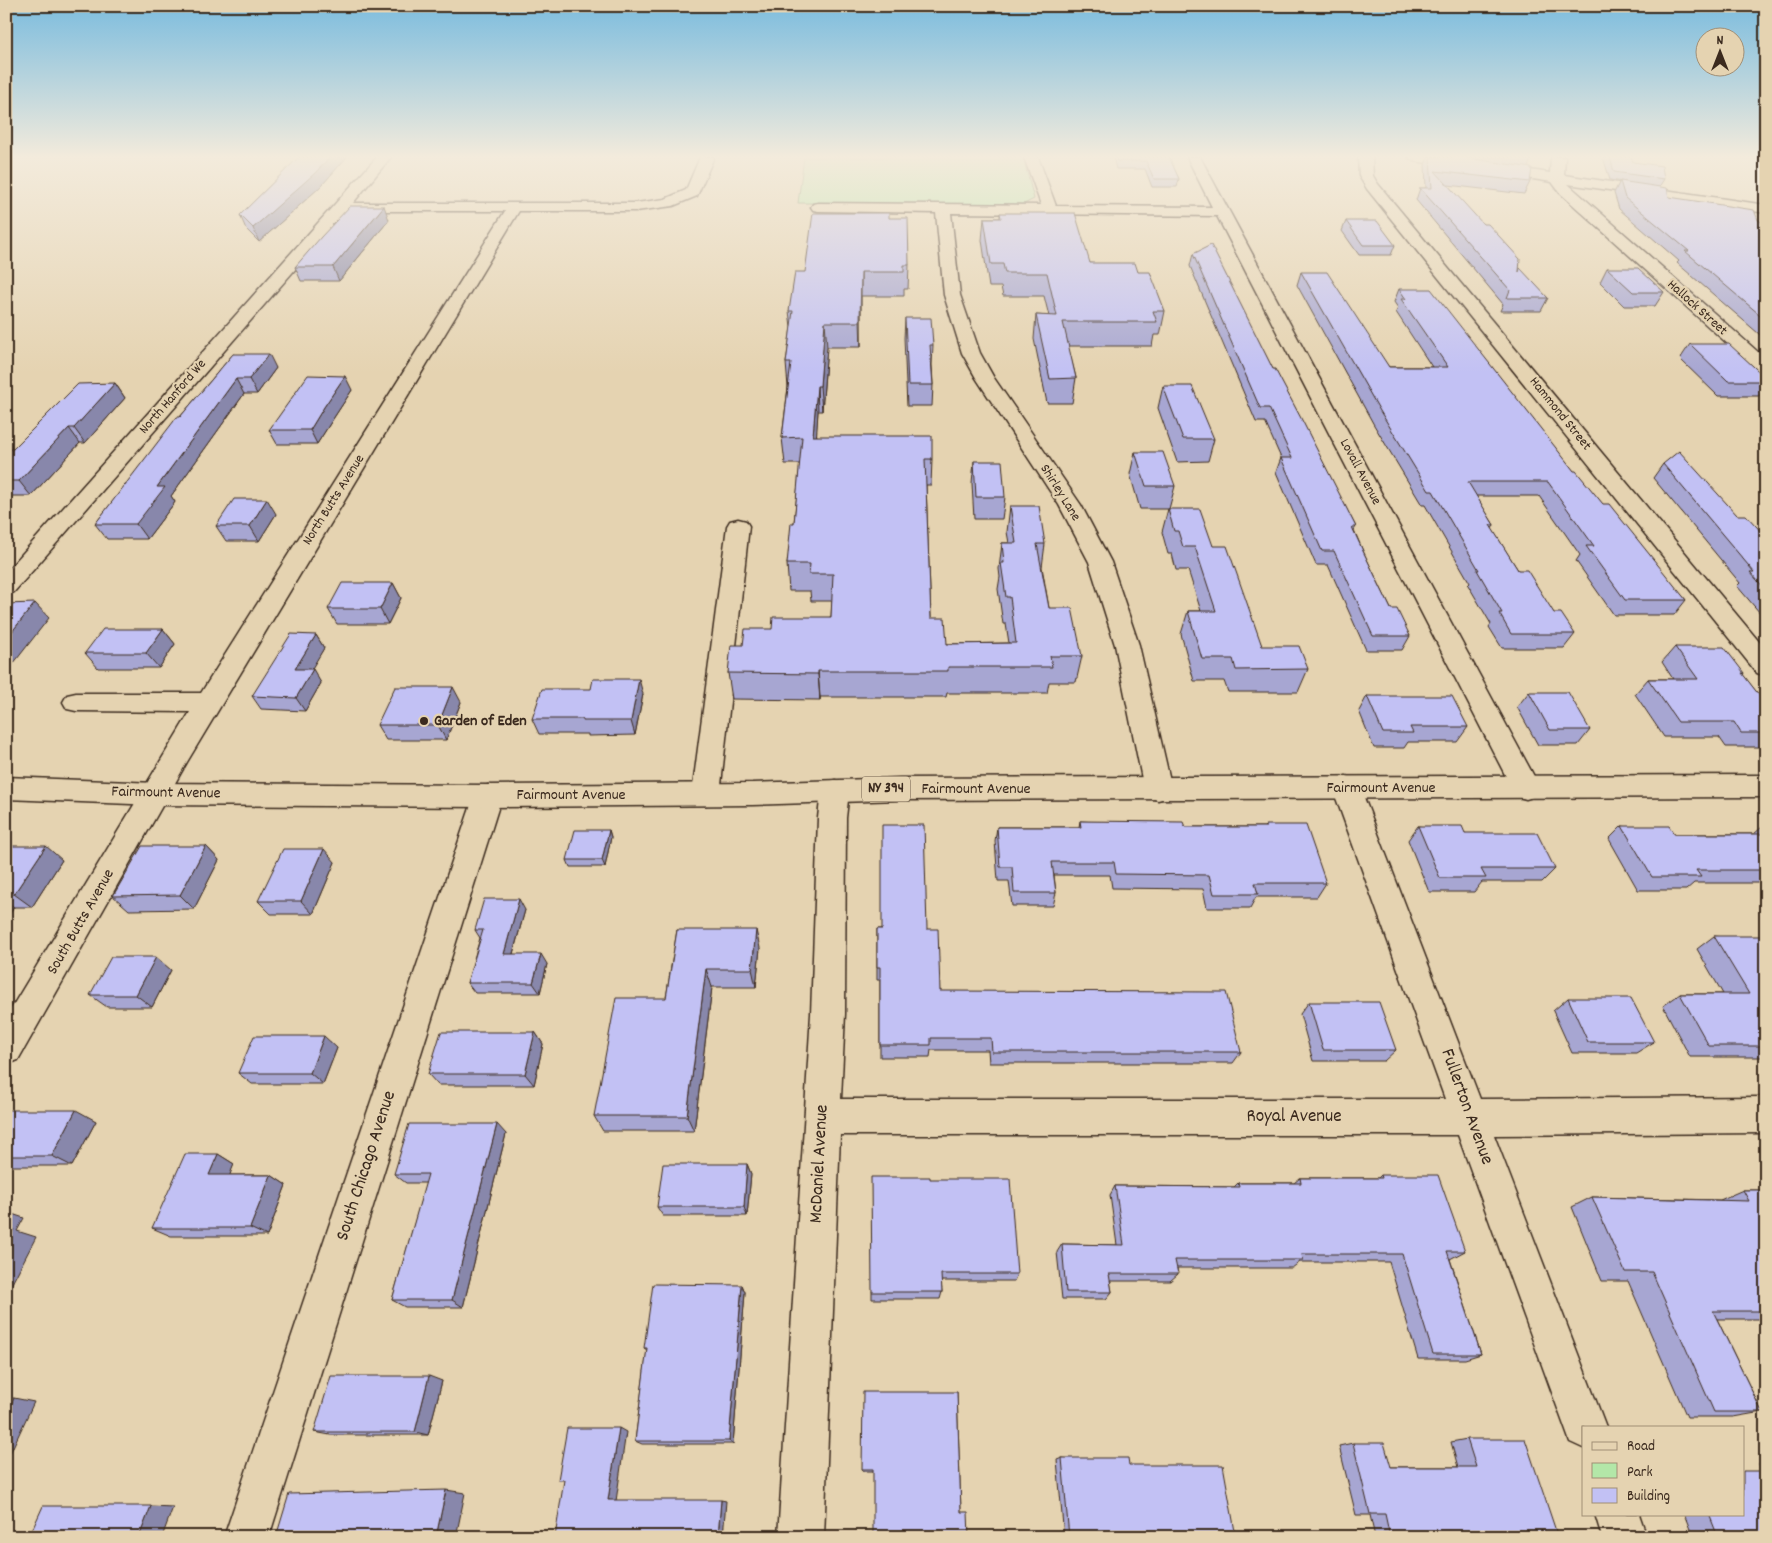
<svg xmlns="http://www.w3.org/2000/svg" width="1772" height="1543" viewBox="0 0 1772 1543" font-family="Dekko,sans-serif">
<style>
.green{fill:#b3e7a8;stroke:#778863}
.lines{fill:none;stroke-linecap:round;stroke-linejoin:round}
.minor-casing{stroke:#3b2a1e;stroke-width:3}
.major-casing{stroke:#3b2a1e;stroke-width:3}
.minor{fill:#e5d3b1;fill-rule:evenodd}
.major{fill:#e5d3b1;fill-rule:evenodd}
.wall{fill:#a7a6d2;stroke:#3b2a1e}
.shaded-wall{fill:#8887ab;stroke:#3b2a1e}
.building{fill:#c2c1f4;stroke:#3b2a1e}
.poi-dot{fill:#3b2a1e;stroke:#e5d3b1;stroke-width:2}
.labels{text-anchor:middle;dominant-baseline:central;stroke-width:4.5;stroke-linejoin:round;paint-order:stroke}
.far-street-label{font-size:14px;fill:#3b2a1e;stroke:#e5d3b1}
.shield{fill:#e5d3b1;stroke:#6e5d4a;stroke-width:1}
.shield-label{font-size:15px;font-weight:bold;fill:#3b2a1e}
.poi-label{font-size:16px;font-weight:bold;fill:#3b2a1e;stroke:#e5d3b1;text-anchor:start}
.street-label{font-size:16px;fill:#3b2a1e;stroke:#e5d3b1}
.near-street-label{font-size:19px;fill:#3b2a1e;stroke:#e5d3b1}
</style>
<rect width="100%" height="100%" fill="#e5d3b1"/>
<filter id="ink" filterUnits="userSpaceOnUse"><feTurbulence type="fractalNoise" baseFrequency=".02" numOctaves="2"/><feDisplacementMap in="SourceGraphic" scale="10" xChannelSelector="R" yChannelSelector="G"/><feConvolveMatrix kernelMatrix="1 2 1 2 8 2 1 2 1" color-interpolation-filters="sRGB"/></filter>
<g filter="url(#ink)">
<!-- green -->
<path class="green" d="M804 157H1023L1034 199 1024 204 798 203Z"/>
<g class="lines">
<!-- minor casing -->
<g class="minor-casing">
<g id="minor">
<path d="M377 157H391L353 203H636L665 199 686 190 700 157H714L697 196 673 206 636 211H519L187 762 18 1060 6 1065V1017L190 712 76 711 67 709 63 702 67 695 76 693H201L505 211H346L14 592 6 595V572Z"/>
<path d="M1024 157H1038L1056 206 1212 207 1187 157H1200L1536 780 1540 788 1536 796 1526 799 1516 796 1217 216 951 213 960 295 980 353 994 378 1081 505 1111 562 1139 645 1172 789 1168 797 1158 800 1148 797 1144 789 1115 645 1089 562 1059 505 976 378 962 353 944 295 936 213 818 211 813 210 811 207 813 204 818 203 1041 205Z"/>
<path d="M1358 157H1372L1373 176 1378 184 1766 650V676L1757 673 1367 189 1359 176Z"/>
<path d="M1408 157H1444L1550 173 1551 157H1565L1564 175 1766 205V213L1568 184 1766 359V374L1760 373 1560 193 1552 182 1414 161Z"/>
<path d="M738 519 746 521 749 526 720 794 716 802 706 805 696 802 692 794 727 526 730 521Z"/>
<path d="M1346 776 1356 779 1360 787 1480 1099 1766 1097V1133L1494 1135 1606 1427H1583V1448L1570 1442 1458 1135H840L824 1537H778L811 1014 818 818 821 791 825 783 835 780 845 783 849 791 846 818 845 1014 841 1099H1445L1332 787 1336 779Z"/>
<path d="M488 785 498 788 502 796 269 1537H224L474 796 478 788Z"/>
<path d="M1595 1514H1639L1647 1537H1602Z"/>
</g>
</g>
<!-- major casing -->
<g class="major-casing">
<path id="major" d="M1766 775V797L900 800 752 805 488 807 156 805 6 799V777L156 783 488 785 752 783 900 778Z"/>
</g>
<!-- minor -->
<use href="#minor" class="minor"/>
<!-- major -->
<use href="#major" class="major"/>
</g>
<!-- wall -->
<g class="wall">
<path d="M299 157H347L321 186 259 242 246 229 240 215Z"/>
<path d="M1113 157H1169L1179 179 1177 187H1152L1145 169H1116Z"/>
<path d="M1428 157H1531V160L1528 167 1530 182 1524 194 1448 185 1519 272 1548 298 1541 311H1500L1503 304 1416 200 1420 188H1426L1425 165Z"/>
<path d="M1603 157H1631L1633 162 1664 179 1659 187 1669 197 1758 220 1766 225V340L1677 263 1679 261 1619 209 1614 193 1620 181 1630 183 1610 180Z"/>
<path d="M1000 213 1090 263 1138 272 1165 311 1160 335H1154L1152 346H1068L1076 378 1072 403H1047L1034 339 1036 315 1049 316 1044 296H1003L1001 287H989L982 240 984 218H1000Z"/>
<path d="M889 218 909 265 908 289H904V296H861V347H827L822 411H818L816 436 932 459 931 485H926L931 618 947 644 1009 643 1006 624H1003L998 589 1000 577 999 569 1002 543H1009L1007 532 1010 506 1045 544 1042 567 1049 608 1082 656 1076 682H1049L1047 693H947L946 697H820V700L732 699 728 673 743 645 772 629 831 617 832 601H811L810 591H789L787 564 794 523 800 464H785L782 438 788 387 786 363 791 327 789 311 805 272Z"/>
<path d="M389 220 339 281H301L295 267Z"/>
<path d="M1346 221 1395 245 1391 255H1359L1342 231Z"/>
<path d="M1193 254 1273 369 1356 527 1354 530 1363 551 1391 609 1410 636 1402 650H1366L1328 565H1316L1276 472 1281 458 1265 422H1256L1190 266Z"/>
<path d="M1607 268 1664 292 1655 306H1624L1600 282Z"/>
<path d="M1301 272 1389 367H1432L1396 312 1398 308 1394 302 1399 289 1574 471 1686 600 1674 615H1614L1576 561 1580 555 1539 496H1476L1494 525 1492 529 1518 570 1554 613 1575 634 1564 648H1502L1489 627 1491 624 1468 585 1470 583 1425 505H1422L1374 425 1297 285Z"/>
<path d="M905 318 933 345 932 365 933 385 932 406H907L904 338Z"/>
<path d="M1690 344 1766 378V387L1759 396H1718L1680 359Z"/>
<path d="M233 354 276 368 257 394H244L171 496 175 502 147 539H107L95 524 180 417Z"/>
<path d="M115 383 125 398 85 443H80L31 496H6V450L13 449Z"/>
<path d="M1163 386 1214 439 1208 461 1177 462 1158 408Z"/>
<path d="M352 390 331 422 317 444H277L269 430Z"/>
<path d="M1135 452 1175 486 1169 509H1140L1130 474Z"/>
<path d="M974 461 1005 497 1002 519H974L972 483Z"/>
<path d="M1663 464 1737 515 1766 537V620L1737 586 1740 583 1653 478Z"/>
<path d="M1168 509 1213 546 1262 646 1308 669 1298 692H1228L1224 681H1194L1181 634 1188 611H1201L1188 570H1176L1172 554H1168L1162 532Z"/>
<path d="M276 514 259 541H226L216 526Z"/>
<path d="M393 583 401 598 388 624H337L328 609Z"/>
<path d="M163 629 175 644 159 668H98L85 653Z"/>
<path d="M316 635 324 648 311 669 321 683 305 711 261 709 252 696Z"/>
<path d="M1675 647 1744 673 1743 675 1766 704V747H1726L1719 737H1664L1635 694 1648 679H1673L1662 662Z"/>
<path d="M1529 692 1590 730 1578 745H1538L1517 707Z"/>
<path d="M643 694 635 735 588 736V734H539L532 719Z"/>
<path d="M1367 696 1468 727 1457 742H1408L1404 748H1374L1359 711Z"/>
<path d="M461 702 446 740H386L377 725Z"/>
<path d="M1080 821 1185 827H1264L1266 825 1326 883 1317 897H1256L1250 908H1207L1203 889 1112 888 1110 875H1054L1056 893 1053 906H1012L1009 881H998L995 841 997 827H1079Z"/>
<path d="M1418 826 1465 833 1555 869 1542 882H1482L1474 892H1429L1408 840Z"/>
<path d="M1622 826 1674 834H1754L1762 827H1766V883H1694L1686 890H1638L1609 839Z"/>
<path d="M609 830 611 837 605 867H570L567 860Z"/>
<path d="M6 846 62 860 32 907H14L6 920Z"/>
<path d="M206 846 219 860 194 909 129 910 113 896Z"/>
<path d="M335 862 313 914H271L258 901Z"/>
<path d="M525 910 513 954 547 964 540 993H475L467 983 480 938 475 930Z"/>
<path d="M877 929H927L940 991 1241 1052 1233 1063H989L988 1050H931L930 1057H880V980H877Z"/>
<path d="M677 930 760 948 756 987H712L694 1131H603L594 1116 666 998Z"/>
<path d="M1714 936 1766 941V1057H1690L1663 1006 1680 994H1723L1697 949Z"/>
<path d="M171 970 152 1007H107L90 995Z"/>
<path d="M1568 998 1654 1042 1636 1053H1572L1553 1011Z"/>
<path d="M1309 1002 1396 1050 1384 1061H1313L1300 1014Z"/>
<path d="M535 1032 543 1044 534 1085H438L428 1074Z"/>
<path d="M337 1048 323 1084H252L238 1073Z"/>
<path d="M6 1110 96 1121 72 1166H6Z"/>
<path d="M506 1134 463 1307H405L392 1300 426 1183H406L394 1174Z"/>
<path d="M218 1154 234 1164 229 1175H271L286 1185 267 1236H171L152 1228Z"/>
<path d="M747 1164 751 1174 747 1216H663L657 1207Z"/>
<path d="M1381 1175 1465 1251 1450 1259 1481 1354 1465 1359H1418L1389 1262H1300L1292 1268H1177L1178 1274 1170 1281H1110L1112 1292 1106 1299H1062L1057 1252 1062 1244 1117 1245 1110 1195 1115 1186 1234 1187 1238 1183H1294L1300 1178H1378Z"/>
<path d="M930 1179 1017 1274 1014 1281H941L942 1292 940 1299H872V1292Z"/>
<path d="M1743 1190H1766V1319H1717L1762 1412 1733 1417H1687L1628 1281H1602L1572 1207 1592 1197 1720 1200Z"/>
<path d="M742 1285 745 1292 733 1444H642L635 1441 647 1350 644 1348Z"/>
<path d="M442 1381 428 1435H330L314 1432Z"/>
<path d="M957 1392 961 1512 969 1537 873 1471H863L862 1469Z"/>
<path d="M1467 1439 1558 1537H1375L1370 1515H1356L1339 1446 1353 1443 1391 1467H1458L1451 1442Z"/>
<path d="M1062 1458 1129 1465 1236 1537H1064L1057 1460Z"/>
<path d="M1766 1463V1537H1693L1684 1514H1743L1762 1471 1759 1464Z"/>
</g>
<!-- shaded-wall -->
<g class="shaded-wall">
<path d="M330 157H347L321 186 259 242 253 228Z"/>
<path d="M384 206 389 220 339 281 333 267Z"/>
<path d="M861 272V347L860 322Z"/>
<path d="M825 322 827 347 822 411 820 386Z"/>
<path d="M269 354 276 368 257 394 249 379Z"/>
<path d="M345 376 352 390 331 422 317 444 310 430 324 407Z"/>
<path d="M236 379 244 394 171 496 175 502 147 539 136 524 157 487Z"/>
<path d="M115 383 125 398 85 443 74 428Z"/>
<path d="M817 386 818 411 815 462 813 436Z"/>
<path d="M69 428 80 443 31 496 19 481Z"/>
<path d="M267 499 276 514 259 541 250 526Z"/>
<path d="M393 583 401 598 388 624 380 609Z"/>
<path d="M35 603 49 618 6 673V639Z"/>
<path d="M163 629 175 644 159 668 146 653Z"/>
<path d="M316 635 324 648 304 682 295 669Z"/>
<path d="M313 669 321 683 305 711 296 698Z"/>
<path d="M818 671 820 697V700L818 674Z"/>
<path d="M639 679 643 694 635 735 631 721Z"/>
<path d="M453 687 461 702 446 740 438 725Z"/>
<path d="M609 830 611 837 605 867 602 860Z"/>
<path d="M46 846 62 860 32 907 14 894Z"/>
<path d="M206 846 219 860 194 909 180 895Z"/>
<path d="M324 849 335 862 313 914 301 901Z"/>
<path d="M519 899 525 910 510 964 504 954Z"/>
<path d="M6 901 14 907 6 920Z"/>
<path d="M756 930 760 948 756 987 752 969Z"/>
<path d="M541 954 547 964 540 993 533 983Z"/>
<path d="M156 957 171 970 152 1007 136 995Z"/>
<path d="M706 969 712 987 694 1131 687 1116Z"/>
<path d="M535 1032 543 1044 534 1085 525 1074Z"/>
<path d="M324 1036 337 1048 323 1084 310 1073Z"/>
<path d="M76 1110 96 1121 72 1166 52 1156Z"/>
<path d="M497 1124 506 1134 463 1307 452 1300Z"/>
<path d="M218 1154 234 1164 226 1185 209 1175Z"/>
<path d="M747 1164 751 1174 747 1216 744 1207Z"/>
<path d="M271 1175 286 1185 267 1236 250 1228Z"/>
<path d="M6 1212 24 1218 17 1231 36 1237 6 1295Z"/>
<path d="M742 1285 745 1292 733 1444 729 1441Z"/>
<path d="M429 1376 442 1381 428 1435 415 1432Z"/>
<path d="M14 1398 34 1402 6 1462V1414Z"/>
<path d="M619 1428 626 1432 616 1501 608 1500Z"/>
<path d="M446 1490 465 1493 456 1537H436Z"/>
<path d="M721 1500 726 1501 723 1537H718Z"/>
<path d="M151 1506 173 1507 162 1537H139Z"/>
</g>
<!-- building -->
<g class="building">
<path d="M299 157H330L315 173 253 228 240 215Z"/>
<path d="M1116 157H1169L1179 179H1154L1146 161H1117Z"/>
<path d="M1430 157H1462L1532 168 1530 182 1435 171 1483 224H1488L1520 259 1519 272 1520 268 1548 298H1507L1510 290 1420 188H1432Z"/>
<path d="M1517 157H1531V160Z"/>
<path d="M1610 157H1631L1633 162 1662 166 1664 179 1614 172Z"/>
<path d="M1620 181 1667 188 1669 197 1754 210 1758 220 1766 225V320L1685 251H1689L1625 198Z"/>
<path d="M350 206H384L333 267H295L321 237Z"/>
<path d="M813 213H889V218H908L909 265H904V272H861L860 322H825L820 386H817L813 436H932V459H925L931 618H945L947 644 1016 643 1010 597H1006L1001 563H1004L1002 543H1016L1010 506H1039L1045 544H1037L1049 608H1072L1082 656H1050L1052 667H948V671H818V674L728 673 731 645H743L745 629H772L773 617H831L833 574H809L810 564H787L791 523H794L802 437 782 438 791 363H786L793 311H789L795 272H805Z"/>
<path d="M1000 213H1075L1090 263H1135L1138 272H1150L1165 311H1153L1157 322H1063L1076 378 1050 379 1036 315 1057 316 1047 273H1005L1003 264H991L984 218H1001Z"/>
<path d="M1346 221H1377L1395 245H1363Z"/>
<path d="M1211 245 1273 369H1275L1303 422 1345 505 1356 527H1352L1363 551 1391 609H1397L1410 636H1373L1334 551H1322L1281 458H1292L1269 408H1260L1193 254Z"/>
<path d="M1607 268H1638L1664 292H1633Z"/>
<path d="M1301 272H1327L1389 367H1448L1401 299H1406L1399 289H1431L1574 471H1576L1603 504H1609L1686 600H1625L1586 546H1594L1548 482H1468L1494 525H1490L1518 570H1527L1554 613H1561L1575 634H1511L1499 613H1502L1477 570H1479L1433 491H1429L1380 411Z"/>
<path d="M905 318H931L933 345H930L933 385H908Z"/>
<path d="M1690 344H1729L1766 378V381H1728Z"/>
<path d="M233 354H269L249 379H236L157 487H165L136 524H95L177 417H180Z"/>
<path d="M308 375 345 376 324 407 310 430H269Z"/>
<path d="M115 383 74 428H69L19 481H6V450L13 449 78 384Z"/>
<path d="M1163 386H1192L1214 439H1183Z"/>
<path d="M1679 451 1737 515H1746L1766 537V590L1750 572H1754L1663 464Z"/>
<path d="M1135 452H1163L1175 486H1146Z"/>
<path d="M974 461H1002L1005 497H976Z"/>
<path d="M234 499H267L250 526H216Z"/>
<path d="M1168 509H1200L1213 546H1227L1262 646H1299L1308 669 1236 670 1233 659H1202L1188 611H1216L1195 547H1183L1178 531H1174Z"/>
<path d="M342 583H393L380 609H328Z"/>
<path d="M35 603 6 639V604Z"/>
<path d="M103 629H163L146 653H85Z"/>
<path d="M291 634 316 635 295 669H313L296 698 252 696Z"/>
<path d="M1675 647H1724L1744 673H1742L1766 704V733H1741L1734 722H1678L1648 679H1698Z"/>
<path d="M593 679H639L631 721H583V719H532L542 689H591Z"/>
<path d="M395 687H453L438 725H377Z"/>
<path d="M1529 692H1568L1590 730H1550Z"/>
<path d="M1367 696H1452L1468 727H1410L1413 733H1383Z"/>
<path d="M1080 821 1183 822 1185 827H1266V825H1306L1326 883H1255L1258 894H1214L1209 875 1116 874 1114 862H1052L1056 893H1014L1012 867H1000L997 827H1081Z"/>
<path d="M882 825H924L927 929H938L940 991 1226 992 1241 1052H992L991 1038H931V1045H880V967H877V929H882Z"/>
<path d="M1418 826H1462L1465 833H1537L1555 869H1481L1486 878H1440Z"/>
<path d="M1622 826H1669L1674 834H1766V870H1696L1701 877H1652Z"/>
<path d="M1762 827H1766V832Z"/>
<path d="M575 830H609L602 860H567Z"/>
<path d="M6 846H46L14 894H6Z"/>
<path d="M142 846H206L180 895 113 896Z"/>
<path d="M283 849H324L301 901H258Z"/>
<path d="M484 899H519L504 954H541L533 983H467L483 930H475Z"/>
<path d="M677 930H756L752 969H706L687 1116H594L616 998H666Z"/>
<path d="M1714 936H1763L1766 941V1046H1709L1680 994H1749Z"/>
<path d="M111 957H156L136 995H90Z"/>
<path d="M1568 998H1631L1654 1042H1588Z"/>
<path d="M1309 1002H1379L1396 1050H1323Z"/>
<path d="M441 1032H535L525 1074H428Z"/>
<path d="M254 1036H324L310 1073H238Z"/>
<path d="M6 1110H76L52 1156H6Z"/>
<path d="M409 1124H497L452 1300H392L428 1174H394Z"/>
<path d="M185 1154H218L209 1175H271L250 1228H152Z"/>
<path d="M663 1164H747L744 1207H657Z"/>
<path d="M1381 1175H1438L1465 1251H1447L1481 1354H1433L1402 1254H1302L1303 1260H1175L1178 1274H1109L1112 1292H1066L1062 1244 1124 1245 1115 1186 1239 1187 1238 1183H1301L1300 1178H1382Z"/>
<path d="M871 1177H930V1179H1010L1017 1274H941L942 1292H872Z"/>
<path d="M1743 1190H1766V1311H1713L1762 1412H1714L1652 1272H1625L1592 1197 1749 1201Z"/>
<path d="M6 1229H14L6 1243Z"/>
<path d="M653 1284 742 1285 729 1441H635L647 1348H644Z"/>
<path d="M331 1376H429L415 1432H314Z"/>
<path d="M863 1392H957L961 1512H968L969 1537H873V1469H862Z"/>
<path d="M6 1398H14L6 1414Z"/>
<path d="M567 1428H619L608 1500H721L718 1537H555L564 1480H558Z"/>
<path d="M1467 1439H1525L1558 1537H1390L1385 1514H1370L1353 1443H1384L1391 1467H1476Z"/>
<path d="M1062 1458H1128L1129 1465H1223L1236 1537H1069Z"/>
<path d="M1743 1471H1766V1537H1718L1709 1514H1743Z"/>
<path d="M446 1490 436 1537H276L289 1494Z"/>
<path d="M43 1506H151L139 1537H29Z"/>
</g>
</g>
<!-- sky -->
<linearGradient id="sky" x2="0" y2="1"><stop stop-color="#7bbcde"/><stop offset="0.42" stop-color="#f3ebdc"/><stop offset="1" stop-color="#f3ebdc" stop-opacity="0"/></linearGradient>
<rect width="1772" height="373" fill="url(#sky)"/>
<!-- markers -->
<circle class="poi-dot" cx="424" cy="721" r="5"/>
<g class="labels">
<!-- far-street labels -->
<g class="far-street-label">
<text transform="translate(1697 308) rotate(42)">Hallock Street</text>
<text transform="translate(173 397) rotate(-49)">North Hanford We</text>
<text transform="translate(1560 414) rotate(51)">Hammond Street</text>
<text transform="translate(1360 472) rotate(62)">Lovall Avenue</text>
<text transform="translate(1060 493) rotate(58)">Shirley Lane</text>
<text transform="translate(334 500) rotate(-58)">North Butts Avenue</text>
</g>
<!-- shield labels -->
<rect class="shield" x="862" y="776.5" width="48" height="25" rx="4"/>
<g class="shield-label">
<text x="886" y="789">NY 394</text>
</g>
<!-- poi labels -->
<g class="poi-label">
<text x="434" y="721">Garden of Eden</text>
</g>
<!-- street labels -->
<g class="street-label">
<text x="1381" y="788">Fairmount Avenue</text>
<text x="976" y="789">Fairmount Avenue</text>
<text transform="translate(166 793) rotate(1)">Fairmount Avenue</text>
<text x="571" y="795">Fairmount Avenue</text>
<text transform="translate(81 922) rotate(-60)">South Butts Avenue</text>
</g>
<!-- near-street labels -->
<g class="near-street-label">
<text transform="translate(1466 1107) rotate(70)">Fullerton Avenue</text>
<text x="1294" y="1117">Royal Avenue</text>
<text transform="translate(820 1164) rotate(-87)">McDaniel Avenue</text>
<text transform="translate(367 1166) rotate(-72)">South Chicago Avenue</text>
</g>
</g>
<!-- margin -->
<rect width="1772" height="1543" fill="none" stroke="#e5d3b1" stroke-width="25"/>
<rect x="12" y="12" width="1747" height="1518" fill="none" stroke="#3b2a1e" stroke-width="2" filter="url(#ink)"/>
<!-- legend -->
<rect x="1582" y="1426" width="162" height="90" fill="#e5d3b1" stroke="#a18f76"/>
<rect x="1592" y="1442" width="25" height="8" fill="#e5d3b1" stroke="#a18f76"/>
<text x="1627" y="1450" font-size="15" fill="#3b2a1e">Road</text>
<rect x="1592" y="1463" width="25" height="15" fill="#b3e7a8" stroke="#a18f76"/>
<text x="1627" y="1476" font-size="15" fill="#3b2a1e">Park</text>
<rect x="1592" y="1488" width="25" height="15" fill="#c2c1f4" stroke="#a18f76"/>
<text x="1627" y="1500" font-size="15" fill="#3b2a1e">Building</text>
<!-- north arrow -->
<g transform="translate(1720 52)"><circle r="24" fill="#e5d3b1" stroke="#a18f76"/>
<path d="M0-4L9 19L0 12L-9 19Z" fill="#3b2a1e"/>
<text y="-8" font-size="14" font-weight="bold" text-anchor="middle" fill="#3b2a1e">N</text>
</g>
</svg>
